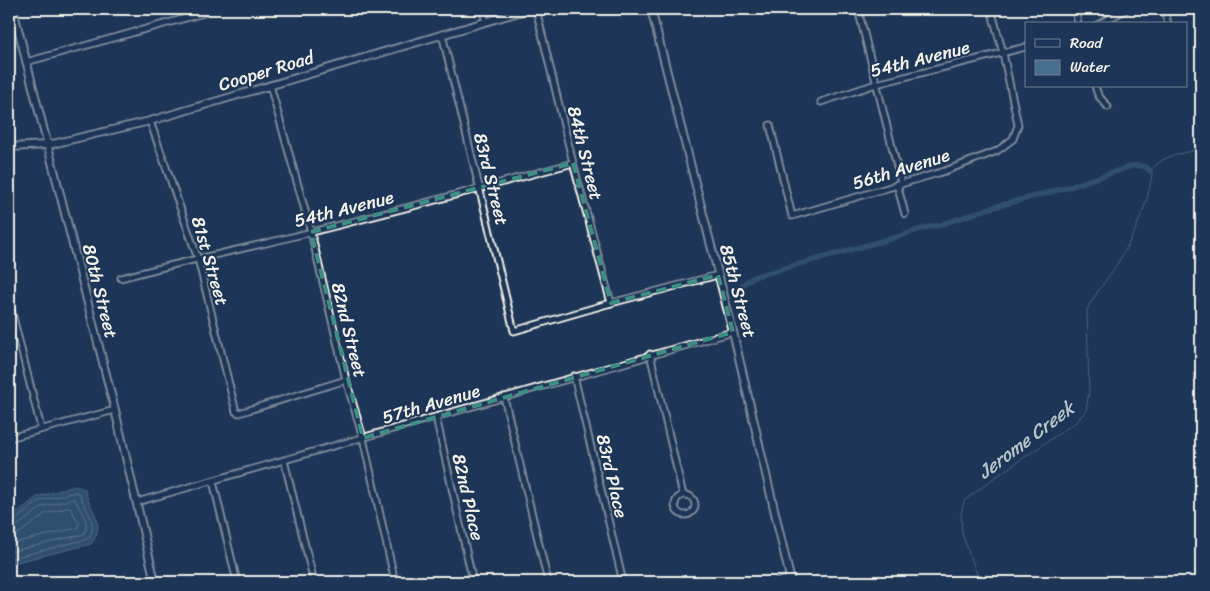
<svg xmlns="http://www.w3.org/2000/svg" width="1210" height="591" viewBox="0 0 1210 591" font-family="Sriracha,sans-serif">
<style>
.water{fill:#456f8d;stroke:#8ba3b1}
.lines{fill:none;stroke-linecap:round;stroke-linejoin:round}
.shore{stroke:#aebdc4;stroke-width:1}
.stream{stroke:#8ba3b1;stroke-width:1}
.canal{stroke:#456f8d;stroke-width:5.5}
.minor-casing{stroke:#f4f1e8;stroke-width:9}
.tertiary-casing{stroke:#f4f1e8;stroke-width:10}
.minor{stroke:#1d3557;stroke-width:5}
.tertiary{stroke:#1d3557;stroke-width:6}
.marked{fill:none;stroke:#3d8f86;stroke-width:4;stroke-dasharray:10 6;stroke-linejoin:round}
.labels{text-anchor:middle;dominant-baseline:central;stroke-width:4;stroke-linejoin:round;paint-order:stroke}
.street-label{font-size:18px;fill:#f4f1e8;stroke:#1d3557}
.water-label{font-size:19px;font-style:italic;fill:#b7c4c8;stroke:#1d3557}
</style>
<rect width="100%" height="100%" fill="#1d3557"/>
<filter id="ink" filterUnits="userSpaceOnUse"><feTurbulence type="fractalNoise" baseFrequency=".02" numOctaves="2"/><feDisplacementMap in="SourceGraphic" scale="10" xChannelSelector="R" yChannelSelector="G"/><feConvolveMatrix kernelMatrix="1 2 1 2 8 2 1 2 1" color-interpolation-filters="sRGB"/></filter>
<g filter="url(#ink)">
<!-- water -->
<path class="water" d="M75 486 85 489C89 511 108 522 91 544L9 564V519L37 497Z"/>
<g class="lines">
<!-- shore -->
<g class="shore">
<path d="M9 522 14 521 39 501 75 492 80 494C84 509 101 525 87 539L9 559"/>
<path d="M9 529 16 527 42 507 73 499 75 500C80 510 91 523 84 534L9 552"/>
<path d="M9 536 20 533 45 514 69 507 71 509 79 524 77 528 9 544"/>
</g>
<!-- stream -->
<path class="stream" d="M980 582 962 534 961 514 964 501 994 478 1076 422 1086 411 1089 392 1087 310C1095 293 1107 280 1117 264 1133 238 1149 203 1152 173L1150 171C1167 152 1179 156 1201 148"/>
<!-- canal -->
<path class="canal" d="M735 296 744 283 756 276 893 238 928 227 940 225 987 209 1069 187 1132 166C1139 165 1146 165 1150 171"/>
<!-- minor casing -->
<g class="minor-casing">
<g id="minor">
<path d="M482 9 486 21"/>
<path d="M536 9 573 163 611 303"/>
<path d="M858 9 901 183"/>
<path d="M1075 9 1078 24"/>
<path d="M1164 9 1168 24"/>
<path d="M1099 24 1127 9"/>
<path d="M442 34 514 331 611 303 718 275"/>
<path d="M26 62 204 13"/>
<path d="M270 85 311 232 346 380 363 438 395 582"/>
<path d="M1095 86 1098 95 1108 107"/>
<path d="M821 102 876 84 1026 47"/>
<path d="M150 121 198 259 236 412 239 413 346 380"/>
<path d="M770 125 792 216 945 171 997 151 1013 139 1018 125 1003 53 991 9"/>
<path d="M897 184 905 214"/>
<path d="M121 278C184 261 248 248 312 232 399 210 486 187 573 163"/>
<path d="M9 301 41 428"/>
<path d="M650 354 683 495"/>
<path d="M574 376 623 582"/>
<path d="M504 397 548 582"/>
<path d="M436 417 473 582"/>
<path d="M9 438 115 410"/>
<path d="M284 460 314 582"/>
<path d="M213 481 237 582"/>
<circle cx="685" cy="505" r="10"/>
<path d="M137 502 733 332"/>
</g>
</g>
<!-- tertiary casing -->
<g class="tertiary-casing">
<g id="tertiary">
<path d="M13 9 115 410 155 582"/>
<path d="M651 9 733 332 791 582"/>
<path d="M9 147 48 145 150 121 529 9"/>
<path d="M778 582 790 579"/>
</g>
</g>
<!-- minor -->
<use href="#minor" class="minor"/>
<!-- tertiary -->
<use href="#tertiary" class="tertiary"/>
</g>
</g>
<!-- marked area -->
<path d="M0 0H1210V591H0ZM573 163 611 303 718 275 733 332 363 438 311 232Z" fill="#1d3557" fill-opacity=".55" fill-rule="evenodd"/>
<path class="marked" d="M573 163 611 303 718 275 733 332 363 438 311 232Z"/>
<g class="labels">
<!-- street labels -->
<g class="street-label">
<text transform="translate(920 59) rotate(-14)">54th Avenue</text>
<text transform="translate(266 71) rotate(-17)">Cooper Road</text>
<text transform="translate(585 153) rotate(76)">84th Street</text>
<text transform="translate(901 169) rotate(-17)">56th Avenue</text>
<text transform="translate(491 179) rotate(76)">83rd Street</text>
<text transform="translate(344 209) rotate(-14)">54th Avenue</text>
<text transform="translate(210 261) rotate(74)">81st Street</text>
<text transform="translate(100 291) rotate(76)">80th Street</text>
<text transform="translate(738 291) rotate(75)">85th Street</text>
<text transform="translate(349 330) rotate(76)">82nd Street</text>
<text transform="translate(431 404) rotate(-16)">57th Avenue</text>
<text transform="translate(612 476) rotate(77)">83rd Place</text>
<text transform="translate(468 497) rotate(77)">82nd Place</text>
</g>
<!-- water labels -->
<g class="water-label">
<text transform="translate(1026 440) rotate(-37)">Jerome Creek</text>
</g>
</g>
<!-- margin -->
<rect width="1210" height="591" fill="none" stroke="#1d3557" stroke-width="30"/>
<rect x="15" y="15" width="1180" height="561" fill="none" stroke="#f4f1e8" stroke-width="2" filter="url(#ink)"/>
<!-- legend -->
<rect x="1025" y="22" width="162" height="65" fill="#1d3557" stroke="#738091"/>
<rect x="1035" y="39" width="25" height="8" fill="#1d3557" stroke="#738091"/>
<text x="1070" y="48" font-size="15" fill="#f4f1e8">Road</text>
<rect x="1035" y="60" width="25" height="15" fill="#456f8d" stroke="#738091"/>
<text x="1070" y="72" font-size="15" fill="#f4f1e8">Water</text>
</svg>
